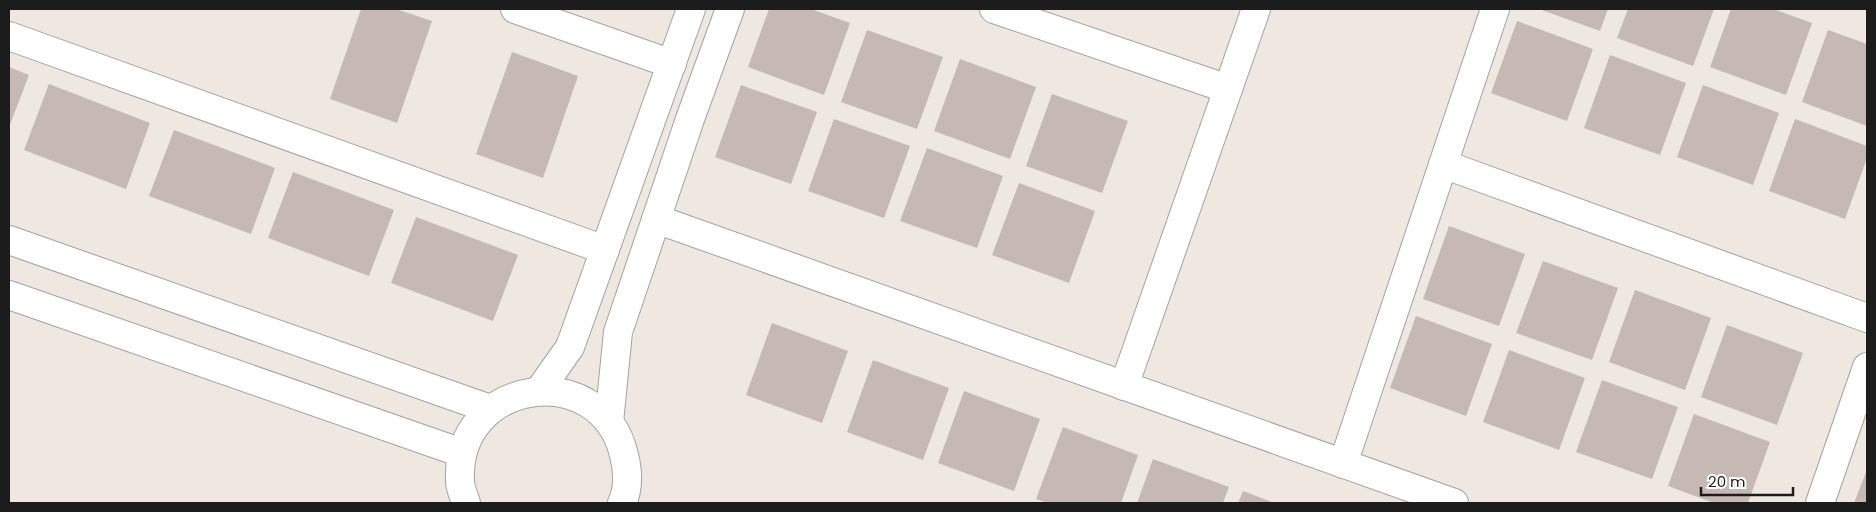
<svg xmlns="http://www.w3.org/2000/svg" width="1876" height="512" viewBox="0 0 1876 512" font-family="Poppins,sans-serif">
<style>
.building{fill:#c6b9b4}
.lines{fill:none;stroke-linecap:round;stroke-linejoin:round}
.minor-casing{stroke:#a3a3a3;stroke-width:30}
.minor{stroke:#fff;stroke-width:28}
</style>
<rect width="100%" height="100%" fill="#eee8e1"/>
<!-- building -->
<g class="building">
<path d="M361 9H396L432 21 397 123 330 99Z"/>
<path d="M769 9H811L850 23 824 95 748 67Z"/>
<path d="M1539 9H1608L1600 31Z"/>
<path d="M1628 9H1714L1693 66 1617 38Z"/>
<path d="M1731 9H1773L1812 23 1786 95 1710 67Z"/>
<path d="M1517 21 1593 49 1567 121 1491 93Z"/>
<path d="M867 30 943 57 917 129 841 102Z"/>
<path d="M1828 30 1867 44V126L1802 102Z"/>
<path d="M512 52 578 76 543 178 476 154Z"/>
<path d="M1610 55 1686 83 1660 155 1584 128Z"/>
<path d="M960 59 1036 87 1010 159 934 131Z"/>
<path d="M9 67 29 75 9 127Z"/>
<path d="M49 84 150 123 126 189 24 150Z"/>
<path d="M741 85 817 112 791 184 715 157Z"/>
<path d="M1703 85 1779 113 1753 185 1677 157Z"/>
<path d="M1052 94 1128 121 1102 193 1026 166Z"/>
<path d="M834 119 910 146 884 218 808 191Z"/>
<path d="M1795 119 1867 146V158L1845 219 1769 191Z"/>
<path d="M174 130 275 168 251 234 149 196Z"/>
<path d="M927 148 1003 176 977 248 900 221Z"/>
<path d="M293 172 394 210 369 276 268 238Z"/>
<path d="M1019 183 1095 211 1069 283 992 255Z"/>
<path d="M416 217 518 255 493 321 391 283Z"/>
<path d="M1449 226 1525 254 1499 326 1423 299Z"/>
<path d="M1543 261 1618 288 1592 360 1516 333Z"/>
<path d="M1635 290 1711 318 1685 390 1609 362Z"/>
<path d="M1416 316 1492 344 1466 416 1390 388Z"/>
<path d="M772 323 848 351 822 423 746 395Z"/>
<path d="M1727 325 1803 353 1777 425 1701 397Z"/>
<path d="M1509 350 1585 378 1559 450 1483 422Z"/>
<path d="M873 360 949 388 923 460 847 432Z"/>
<path d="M1602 380 1678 407 1652 479 1576 452Z"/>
<path d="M964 391 1040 419 1014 491 938 463Z"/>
<path d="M1694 414 1770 442 1748 503H1714L1668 486Z"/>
<path d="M1063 427 1138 455 1121 503H1048L1036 499Z"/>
<path d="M1153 459 1229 487 1223 503H1137Z"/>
<path d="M1866 472 1867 473V503H1854Z"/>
<path d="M1243 491 1275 503H1238Z"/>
</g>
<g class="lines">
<!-- minor casing -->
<g class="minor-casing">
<g id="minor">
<path d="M515 9 672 64"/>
<path d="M994 9 1228 89"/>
<path d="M9 36 605 250"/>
<path d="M1443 164 1867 318"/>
<path d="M656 219 1454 503"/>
<path d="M9 240 490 409"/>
<path d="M9 295 462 453"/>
<path d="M1124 386 1256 9"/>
<path d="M539 391 570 347 691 9"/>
<path d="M609 422 618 332 690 119 730 9"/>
<path d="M1343 464 1495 9"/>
<path d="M466 503C464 496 460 488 460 481 455 378 601 357 624 455 628 471 629 488 622 503"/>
<path d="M1820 503 1867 367"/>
</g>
</g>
<!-- minor -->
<use href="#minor" class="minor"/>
</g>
<!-- border -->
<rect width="1876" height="512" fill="none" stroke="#1c1c1c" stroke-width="20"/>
<!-- scale -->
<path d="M1701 487v8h92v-8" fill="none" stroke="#1c1c1c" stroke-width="2.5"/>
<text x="1708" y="487" font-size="15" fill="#1c1c1c" stroke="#ffffff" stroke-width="4" paint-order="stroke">20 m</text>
</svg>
